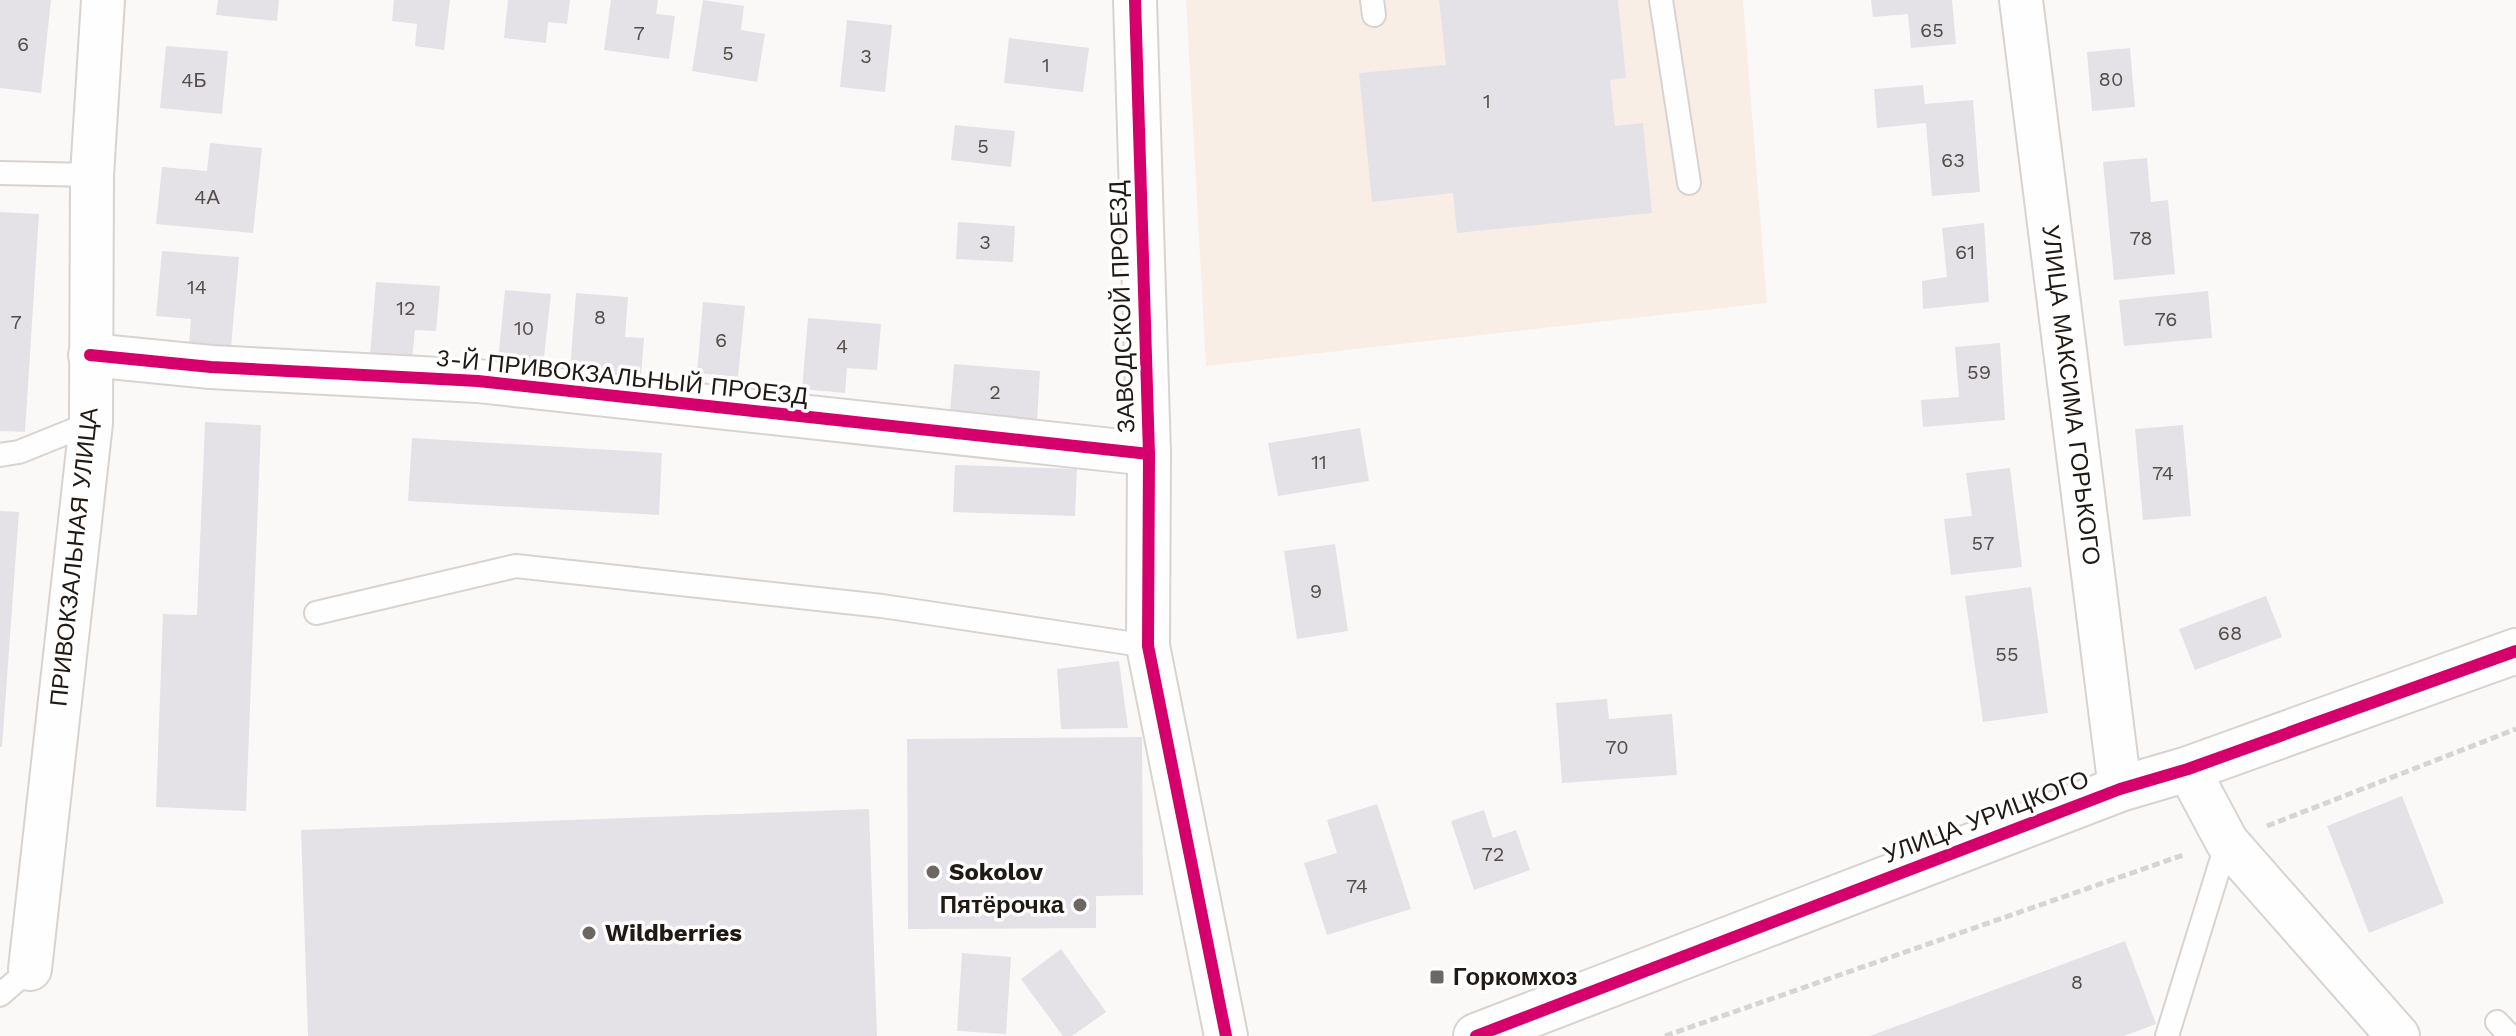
<svg xmlns="http://www.w3.org/2000/svg" width="2516" height="1036" viewBox="0 0 2516 1036" font-family="'Work Sans',sans-serif">
<style>
.built{fill:#f9eee6}
.building{fill:#e4e2e6}
.lines{fill:none;stroke-linecap:round;stroke-linejoin:round}
.service-casing{stroke:#d9d3cf;stroke-width:26}
.minor-casing{stroke:#d9d3cf;stroke-width:46}
.tertiary-casing{stroke:#d9d3cf;stroke-width:48}
.path{stroke:#d6d5d4;stroke-width:5;stroke-dasharray:8 4;stroke-linecap:butt}
.service{stroke:#fefefe;stroke-width:22}
.minor{stroke:#fefefe;stroke-width:42}
.tertiary{stroke:#fefefe;stroke-width:44}
.cycleway-casing{stroke:#fff;stroke-width:17}
.cycleway{stroke:#d6006c;stroke-width:12}
.poi-dot{fill:#6d6763;stroke:#fff;stroke-width:3}
.labels{text-anchor:middle;dominant-baseline:central;stroke-width:7;stroke-linejoin:round;paint-order:stroke}
.number-label{font-size:20px;fill:#534c49}
.street-label{font-size:24px;fill:#211913;stroke:#fff}
.poi-label{font-size:24px;font-weight:bold;fill:#211913;stroke:#fff;text-anchor:start}
</style>
<rect width="100%" height="100%" fill="#fbf9f7"/>
<!-- built -->
<path class="built" d="M1186 0H1743L1767 303 1206 366Z"/>
<!-- building -->
<g class="building">
<path d="M0 0H51L41 93 0 88Z"/>
<path d="M218 0H279L277 21 216 15Z"/>
<path d="M394 0H450L444 50 415 46 417 24 392 21Z"/>
<path d="M508 0H570L567 24 548 22 546 43 504 38Z"/>
<path d="M611 0H658L656 14 675 16 669 59 604 50Z"/>
<path d="M703 0 744 6 741 30 765 34 757 82 692 71Z"/>
<path d="M1439 0H1618L1626 78 1610 80 1615 126 1643 123 1652 213 1457 233 1453 193 1372 202 1359 73 1446 65Z"/>
<path d="M1871 0H1952L1956 44 1911 48 1908 14 1873 17Z"/>
<path d="M847 20 892 25 885 92 840 87Z"/>
<path d="M1009 38 1089 48 1083 92 1004 83Z"/>
<path d="M166 46 228 51 222 114 160 108Z"/>
<path d="M2130 48 2135 107 2092 111 2087 52Z"/>
<path d="M1923 85 1925 104 1973 100 1980 192 1932 196 1926 123 1877 128 1874 89Z"/>
<path d="M955 125 1015 131 1011 167 951 160Z"/>
<path d="M210 143 262 148 253 233 156 224 162 167 207 171Z"/>
<path d="M2147 158 2151 202 2168 200 2175 274 2114 280 2103 162Z"/>
<path d="M0 212 39 214 25 432 0 431Z"/>
<path d="M958 222 1015 226 1013 262 956 259Z"/>
<path d="M1984 223 1989 302 1923 309 1922 281 1947 277 1942 228Z"/>
<path d="M162 251 239 257 231 347 189 344 191 319 156 316Z"/>
<path d="M376 282 440 286 436 331 415 330 412 360 370 356Z"/>
<path d="M505 290 551 294 543 366 498 362Z"/>
<path d="M2208 291 2212 338 2124 346 2119 300Z"/>
<path d="M576 293 628 297 625 337 644 338 641 376 570 370Z"/>
<path d="M703 302 745 306 738 377 697 373Z"/>
<path d="M808 318 881 324 877 370 847 368 845 393 802 389Z"/>
<path d="M2000 343 2005 420 1923 427 1921 400 1959 397 1955 347Z"/>
<path d="M954 364 1040 371 1037 420 950 413Z"/>
<path d="M205 422 261 425 246 811 156 807 163 614 197 615Z"/>
<path d="M2183 425 2191 516 2143 520 2135 429Z"/>
<path d="M1360 428 1369 481 1278 496 1268 443Z"/>
<path d="M412 438 662 453 659 515 408 501Z"/>
<path d="M955 465 1077 469 1075 516 953 512Z"/>
<path d="M2010 468 2022 567 1951 575 1944 519 1972 516 1966 473Z"/>
<path d="M0 511 19 512 2 747H0Z"/>
<path d="M1335 544 1348 631 1297 639 1284 551Z"/>
<path d="M2031 587 2048 713 1983 722 1965 596Z"/>
<path d="M2266 596 2282 637 2195 670 2179 629Z"/>
<path d="M1119 661 1128 728 1061 729 1057 669Z"/>
<path d="M1607 699 1609 719 1672 714 1677 775 1562 783 1556 703Z"/>
<path d="M1142 737 1143 895 1096 896V928L908 929 907 739Z"/>
<path d="M2402 796 2444 903 2369 933 2327 826Z"/>
<path d="M1377 804 1411 909 1327 935 1304 863 1337 853 1327 820Z"/>
<path d="M869 809 877 1036H308L301 830Z"/>
<path d="M1484 810 1493 838 1516 830 1530 870 1474 890 1451 821Z"/>
<path d="M2125 941 2156 1024 2124 1036H1870Z"/>
<path d="M1061 949 1106 1012 1072 1036H1063L1021 979Z"/>
<path d="M962 953 1011 957 1006 1034 957 1031Z"/>
</g>
<g class="lines">
<!-- service casing -->
<g class="service-casing">
<g id="service">
<path d="M1372 0 1374 15"/>
<path d="M1661 0 1689 183"/>
<path d="M0 173 92 175"/>
<path d="M0 455 19 452 91 423"/>
<path d="M316 613 516 566 882 606 1148 646"/>
<path d="M0 995 30 969"/>
<path d="M2497 1022 2510 1036"/>
<path d="M2167 1036 2227 842"/>
</g>
</g>
<!-- minor casing -->
<g class="minor-casing">
<g id="minor">
<path d="M1135 0 1149 454 1148 646 1226 1036"/>
<path d="M2021 0 2120 789"/>
<path d="M90 355 211 367 478 381 1149 454"/>
<path d="M2188 769 2227 842 2398 1036"/>
<path d="M30 969 91 423 92 175 103 0"/>
</g>
</g>
<!-- tertiary casing -->
<g class="tertiary-casing">
<path id="tertiary" d="M1476 1036 2120 789 2188 769 2516 651"/>
</g>
<!-- path -->
<g class="path">
<path d="M2267 826 2516 729"/>
<path d="M1665 1036 2186 854"/>
</g>
<!-- service -->
<use href="#service" class="service"/>
<!-- minor -->
<use href="#minor" class="minor"/>
<!-- tertiary -->
<use href="#tertiary" class="tertiary"/>
<!-- cycleway casing -->
<g class="cycleway-casing">
<g id="cycleway">
<path d="M1135 0 1149 454 1148 646 1226 1036"/>
<path d="M90 355 211 367 478 381 1149 454"/>
<path d="M1476 1036 2120 789 2188 769 2516 651"/>
</g>
</g>
<!-- cycleway -->
<use href="#cycleway" class="cycleway"/>
</g>
<!-- markers -->
<g class="poi-dot">
<circle cx="933" cy="872" r="8"/>
<circle cx="1080" cy="905" r="8"/>
<circle cx="589" cy="933" r="8"/>
<rect x="1429" y="969" width="16" height="16" rx="4"/>
</g>
<g class="labels">
<!-- number labels -->
<g class="number-label">
<text x="1932" y="30">65</text>
<text x="639" y="33">7</text>
<text x="23" y="44">6</text>
<text x="728" y="53">5</text>
<text x="866" y="56">3</text>
<text x="1046" y="65">1</text>
<text x="2111" y="79">80</text>
<text x="194" y="80">4Б</text>
<text x="1487" y="101">1</text>
<text x="983" y="146">5</text>
<text x="1953" y="160">63</text>
<text x="207" y="197">4А</text>
<text x="2141" y="238">78</text>
<text x="985" y="242">3</text>
<text x="1965" y="252">61</text>
<text x="197" y="287">14</text>
<text x="406" y="308">12</text>
<text x="600" y="317">8</text>
<text x="2166" y="319">76</text>
<text x="16" y="322">7</text>
<text x="524" y="328">10</text>
<text x="721" y="340">6</text>
<text x="842" y="346">4</text>
<text x="1979" y="372">59</text>
<text x="995" y="392">2</text>
<text x="1319" y="462">11</text>
<text x="2163" y="473">74</text>
<text x="1983" y="543">57</text>
<text x="1316" y="591">9</text>
<text x="2230" y="633">68</text>
<text x="2007" y="654">55</text>
<text x="1617" y="747">70</text>
<text x="1493" y="854">72</text>
<text x="1357" y="886">74</text>
<text x="2077" y="982">8</text>
</g>
<!-- street labels -->
<g class="street-label">
<text transform="translate(1122 307) rotate(-92)">ЗАВОДСКОЙ ПРОЕЗД</text>
<text transform="translate(622 377) rotate(6)">3-Й ПРИВОКЗАЛЬНЫЙ ПРОЕЗД</text>
<text transform="translate(2071 395) rotate(83)">УЛИЦА МАКСИМА ГОРЬКОГО</text>
<text transform="translate(74 557) rotate(-84)">ПРИВОКЗАЛЬНАЯ УЛИЦА</text>
<text transform="translate(1986 817) rotate(-21)">УЛИЦА УРИЦКОГО</text>
</g>
<!-- poi labels -->
<g class="poi-label">
<text x="949" y="872">Sokolov</text>
<text x="1064" y="905" text-anchor="end">Пятёрочка</text>
<text x="605" y="933">Wildberries</text>
<text x="1453" y="977">Горкомхоз</text>
</g>
</g>
</svg>
